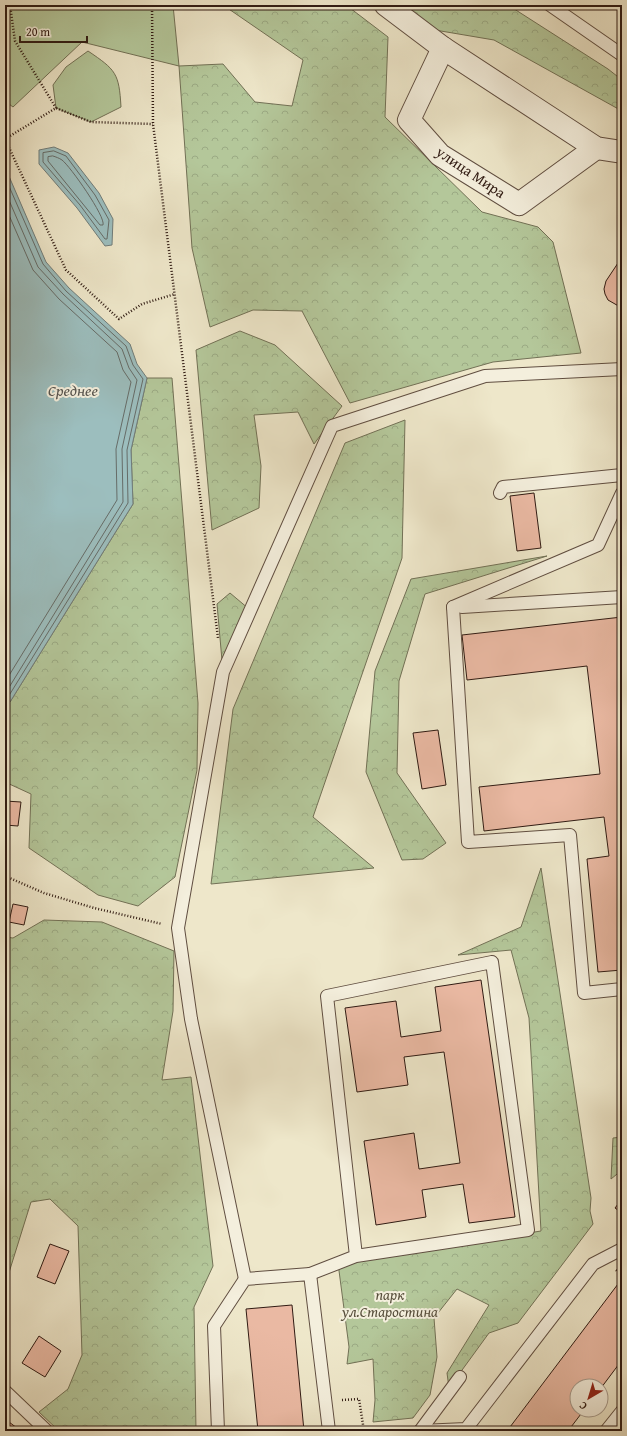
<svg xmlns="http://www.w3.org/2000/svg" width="627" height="1436" viewBox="0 0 627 1436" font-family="'Gentium Book Plus',serif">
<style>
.green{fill:#b4c79a;stroke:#727156}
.forest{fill:url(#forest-crowns);stroke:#727156}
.water{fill:#9cbebe;stroke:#717d7a}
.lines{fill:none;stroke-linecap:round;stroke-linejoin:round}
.shore{stroke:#666c68;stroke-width:1}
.building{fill:#eab9a3;stroke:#301b13}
.lane-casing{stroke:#604e41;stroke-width:14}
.street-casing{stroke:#604e41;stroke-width:24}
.path{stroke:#301b13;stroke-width:2.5;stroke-dasharray:1 2;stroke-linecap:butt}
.lane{stroke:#f4efdd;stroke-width:12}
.street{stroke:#f4efdd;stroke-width:22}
.labels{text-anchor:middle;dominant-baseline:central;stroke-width:4;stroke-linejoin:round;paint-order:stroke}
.street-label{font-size:15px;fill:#301b13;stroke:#f4efdd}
.park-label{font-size:15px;font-style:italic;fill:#584f3c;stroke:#f4efdd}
.water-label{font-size:16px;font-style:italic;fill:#56544f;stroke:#f4efdd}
</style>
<defs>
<pattern id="forest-crowns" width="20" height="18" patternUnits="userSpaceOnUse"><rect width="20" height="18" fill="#b4c79a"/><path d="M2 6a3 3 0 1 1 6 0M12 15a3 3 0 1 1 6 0" fill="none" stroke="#9baa84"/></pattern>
</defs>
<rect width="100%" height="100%" fill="#eee7ca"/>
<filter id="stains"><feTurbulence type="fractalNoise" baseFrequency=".005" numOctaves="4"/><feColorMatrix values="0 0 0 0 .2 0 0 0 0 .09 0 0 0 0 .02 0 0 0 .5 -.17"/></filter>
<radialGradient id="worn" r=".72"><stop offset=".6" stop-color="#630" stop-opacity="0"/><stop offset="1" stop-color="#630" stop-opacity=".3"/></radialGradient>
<!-- green -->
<g class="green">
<path d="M5 5H173L179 66 82 42 13 107 5 101Z"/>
<path d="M88 51C116 70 119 73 121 107L91 122 56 108 53 85 66 67Z"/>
</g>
<!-- forest -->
<g class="forest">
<path d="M223 5H346L388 37 385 117 482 212 538 227 553 242 581 353 493 362 350 403 302 311 253 310 210 327 192 248 179 66 223 64 255 102 292 106 303 60Z"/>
<path d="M396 5H508L608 69 622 80V111L494 40 429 29Z"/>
<path d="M240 331 275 345 342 406 314 444 298 412 254 415 261 466 259 508 212 530 196 350Z"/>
<path d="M147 378H172L198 703 197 770 175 877 138 906 98 895 29 848 31 794 5 782V707L10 702 133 504 131 450Z"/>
<path d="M405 420 402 558 313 817 374 868 211 884 233 709 345 443Z"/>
<path d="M547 556 425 594 399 681 397 773 446 843 423 859 402 860 366 772 375 671 411 579Z"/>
<path d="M230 593 249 609 223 672 217 604Z"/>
<path d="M541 868 591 1198 590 1211 593 1224 518 1323 489 1333 449 1388 447 1373 489 1305 457 1289 434 1318 437 1357 430 1395 413 1418 373 1422 375 1400 373 1359 347 1364 349 1347 338 1263 541 1231 529 1018 511 950 458 955 521 927Z"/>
<path d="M44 920 102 922 174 951 173 1011 162 1080 191 1077 213 1266 194 1307 196 1431H59L39 1412 68 1389 82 1355 78 1226 50 1199 31 1202 7 1279 5 1296V937L13 938Z"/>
<path d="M622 1137V1170L611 1179 613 1138Z"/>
</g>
<!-- water -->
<g class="water">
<path d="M54 147 68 153 99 193 113 219 112 245 105 246 77 208 39 164V150Z"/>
<path d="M5 167 46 262 69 288 130 344 137 364 147 378 131 450 133 504 10 702 5 707Z"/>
</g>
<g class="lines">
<!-- shore -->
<g class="shore">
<path d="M54 151 66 156 95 195 109 220 107 239H105L80 205 43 162V153Z"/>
<path d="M53 156C56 157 59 158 62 160 70 166 106 217 103 225H100L48 161V157Z"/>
<path d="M5 177 43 264 66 291 126 346 133 365 143 379 127 450 128 503 5 702"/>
<path d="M5 191 38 267 63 294 122 349 129 368 137 380 122 449 123 502 5 694"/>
<path d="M5 206 33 270 59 299 117 352 123 370 131 382 116 449 117 500 5 682"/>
</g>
</g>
<!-- building -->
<g class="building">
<path d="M622 257V308L608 300 605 294 604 289 606 281Z"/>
<path d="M534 493 541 548 517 551 510 496Z"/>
<path d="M622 617V970L598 972 587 859 609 856 604 817 484 831 479 787 600 774 587 666 467 680 462 635Z"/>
<path d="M438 730 446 785 422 789 413 733Z"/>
<path d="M5 801 21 802 18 826 5 825Z"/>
<path d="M13 904 28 907 24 925 9 922Z"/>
<path d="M481 980 515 1217 469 1223 463 1184 422 1190 426 1217 376 1225 364 1141 414 1133 419 1169 460 1163 444 1052 404 1057 408 1085 357 1092 345 1008 396 1001 401 1037 441 1031 435 987Z"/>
<path d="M622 1199V1213L615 1208Z"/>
<path d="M50 1244 69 1251 55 1284 37 1277Z"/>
<path d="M618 1284 622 1288V1360L601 1388V1386H577V1410H584L568 1431H507Z"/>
<path d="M292 1305 304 1431H258L246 1309Z"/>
<path d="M39 1336 61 1351 45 1377 22 1363Z"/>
<path d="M5 1419 21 1431H5Z"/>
</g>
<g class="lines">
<!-- lane casing -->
<g class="lane-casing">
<g id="lane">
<path d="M550 5 622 55"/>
<path d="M500 493 503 487 622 475"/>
<path d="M453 607 468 842 570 835 584 993 622 989"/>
<path d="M453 607 598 545 622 493"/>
<path d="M462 607 622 597"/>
<path d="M310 1274 356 1256 528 1230 492 962 327 996 356 1256"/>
<path d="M245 1279 191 1019 178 928 223 672 332 426 485 376 622 369"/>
<path d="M5 1391 47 1431"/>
<path d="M218 1431 214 1326 245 1279 310 1274 329 1431"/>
<path d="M420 1431 466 1429 593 1264 622 1249"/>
<path d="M420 1431 460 1377"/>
<path d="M606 1431 622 1411"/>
</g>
</g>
<!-- street casing -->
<g class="street-casing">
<g id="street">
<path d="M386 5 443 48 596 148 622 152"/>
<path d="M443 48 409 120 440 155 519 204 596 148"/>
</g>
</g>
<!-- path -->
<g class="path">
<path d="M10 5 15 41 56 108"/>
<path d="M152 5 153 124 218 638"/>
<path d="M5 139 66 270 119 319 142 304 175 294"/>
<path d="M5 139 56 108 91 122 153 124"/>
<path d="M5 876 44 893 94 908 162 924"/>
<path d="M616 1270 622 1275"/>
<path d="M342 1400 359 1399 364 1431"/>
</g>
<!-- lane -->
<use href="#lane" class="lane"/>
<!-- street -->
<use href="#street" class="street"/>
</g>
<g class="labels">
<!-- street labels -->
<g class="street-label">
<text transform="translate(471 172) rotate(34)">улица Мира</text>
</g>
<!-- park labels -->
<g class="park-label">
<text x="390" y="1294">парк<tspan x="390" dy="17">ул.Старостина</tspan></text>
</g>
<!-- water labels -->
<g class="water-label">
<text x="73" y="390">Среднее</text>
</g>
</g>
<!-- margin -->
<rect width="627" height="1436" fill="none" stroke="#eee7ca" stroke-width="20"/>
<rect x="6" y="6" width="615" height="1424" fill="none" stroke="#301b13" stroke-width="2"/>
<rect x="10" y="10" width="607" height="1416" fill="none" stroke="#301b13"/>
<!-- north arrow -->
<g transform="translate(589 1398) rotate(218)"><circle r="19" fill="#f4efdd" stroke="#a69a8c"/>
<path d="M0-3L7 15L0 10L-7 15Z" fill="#8f2418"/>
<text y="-6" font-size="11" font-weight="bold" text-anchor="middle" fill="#301b13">С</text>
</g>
<!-- scale -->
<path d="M20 36v6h67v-6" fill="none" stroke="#301b13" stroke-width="2"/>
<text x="26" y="36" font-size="12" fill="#301b13" stroke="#f4efdd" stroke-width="3" paint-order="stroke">20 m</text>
<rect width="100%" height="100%" filter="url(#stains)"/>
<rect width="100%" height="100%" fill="url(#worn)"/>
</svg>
